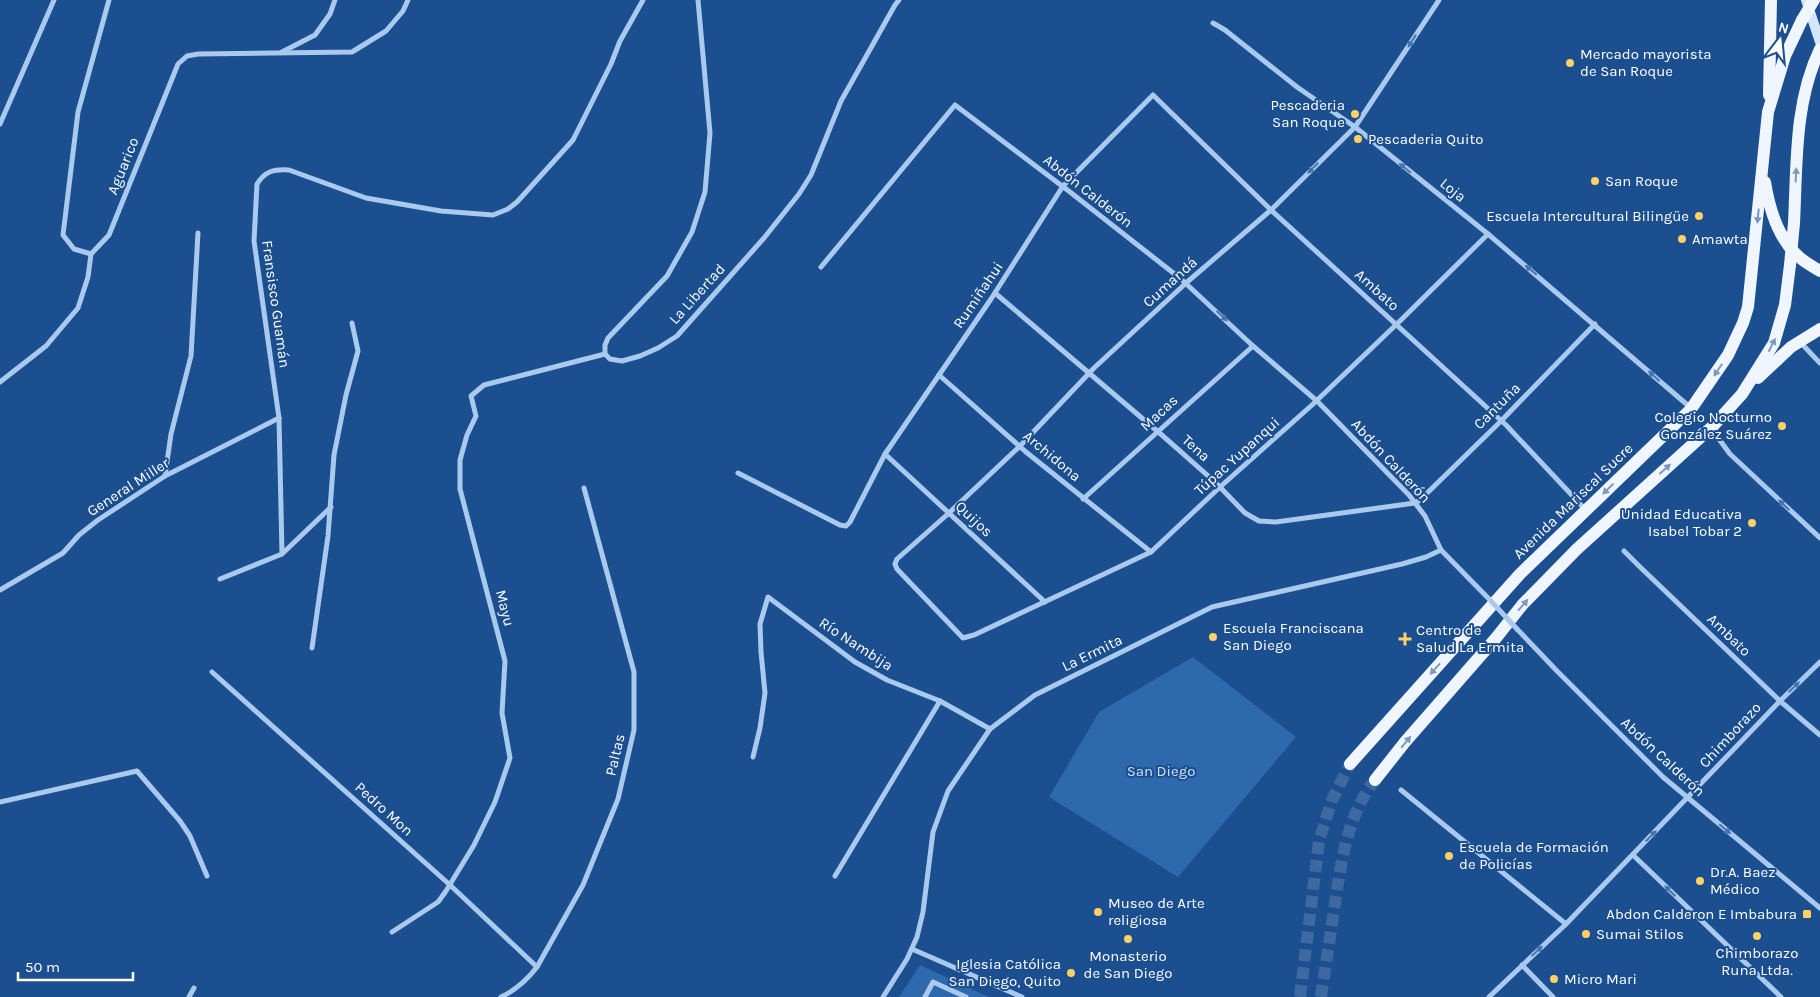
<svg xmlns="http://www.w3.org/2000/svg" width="1820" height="997" viewBox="0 0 1820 997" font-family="Karla,sans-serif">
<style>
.green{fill:#2e69ad}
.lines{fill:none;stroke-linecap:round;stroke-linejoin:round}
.primary-tunnel{stroke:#3d69a0;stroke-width:12;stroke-dasharray:12 6;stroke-linecap:butt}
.street{stroke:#a9c9ee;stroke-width:5}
.secondary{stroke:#d6e6fa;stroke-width:10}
.primary{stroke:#f0f6ff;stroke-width:12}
.street-bridge{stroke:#a9c9ee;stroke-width:5}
.primary-bridge{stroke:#f0f6ff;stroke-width:12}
.oneway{fill:#4674ac}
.oneway2{fill:#7b9ac1}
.poi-dot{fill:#ffd166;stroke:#1b4f8f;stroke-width:2}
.labels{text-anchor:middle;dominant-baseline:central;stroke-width:4;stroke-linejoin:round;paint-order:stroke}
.poi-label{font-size:15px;fill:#fff;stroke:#1b4f8f;text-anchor:start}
.street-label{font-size:15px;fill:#fff;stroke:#1b4f8f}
.park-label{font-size:15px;fill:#cfe3fa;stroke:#1b4f8f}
</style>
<rect width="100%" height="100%" fill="#1b4f8f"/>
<!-- green -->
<g class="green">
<path d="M1193 657 1296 737 1178 877 1049 797 1099 712Z"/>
<path d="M920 965 989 997H899Z"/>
</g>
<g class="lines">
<!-- primary-tunnel -->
<g class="primary-tunnel">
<path d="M1300 997 1319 841 1332 800 1350 764"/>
<path d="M1321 997C1325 968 1330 939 1334 910 1341 864 1346 817 1375 780"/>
</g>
<!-- street -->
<g class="street">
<path d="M109 0 78 112 63 235 74 249 91 254 109 235 178 64 187 56 198 54 352 52 386 31 403 11 408 0"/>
<path d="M698 0 710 133 705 192 692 232 667 276 608 338 605 345V354L610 359 622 361 640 356 658 348 677 336 764 238 799 194 811 175 841 101 895 5 899 0"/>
<path d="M1439 0 1355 127 1271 210 1186 283 1094 368 1020 446 949 513 897 559 895 564 897 569 963 638 974 635 1151 552 1220 487 1312 405 1401 320 1488 234"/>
<path d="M1213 23 1225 30 1297 87 1355 127 1488 234 1691 408"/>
<path d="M282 52 315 35 330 14 335 0"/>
<path d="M0 124 54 0"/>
<path d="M821 267 955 105 1070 192 1181 279 1253 346 1317 401 1409 495 1425 516 1441 550 1491 601"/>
<path d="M995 293 1163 436 1215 482 1245 513 1259 521 1276 522 1415 503 1420 500 1501 421 1595 324"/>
<path d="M1800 342 1820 363"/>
<path d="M939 375 1026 452 1151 552"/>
<path d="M0 382 46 346 78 308 88 277 91 254"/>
<path d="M1713 428 1716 435 1730 454 1820 538"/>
<path d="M885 454 1045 602"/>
<path d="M738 473 840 525 846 526 850 522 885 454 991 299 1063 186 1153 95 1271 210 1506 425 1582 506"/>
<path d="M165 476 171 434 191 356 198 233"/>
<path d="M1083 499 1253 346"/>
<path d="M1624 551 1639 566 1780 701 1820 735"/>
<path d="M282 554 279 418 254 241 257 184C265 171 274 169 289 170L366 198 441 211 493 215 508 209 517 202 573 140 611 64 620 41 643 0"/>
<path d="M220 579 282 554 331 507"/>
<path d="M0 590 63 553 79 535 98 520 165 476 279 418"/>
<path d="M1517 629 1557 671 1663 777 1820 908"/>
<path d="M312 648 328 536 334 455 346 395 358 351 352 323"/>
<path d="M212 672 450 885 537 967"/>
<path d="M753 757 760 728 765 693 761 652 760 624 768 597 855 662 887 680 940 701 990 729"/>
<path d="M1401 790 1566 924"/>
<path d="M0 802 137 771 180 821 190 836 207 876"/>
<path d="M1633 855 1781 997"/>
<path d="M835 876 940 701"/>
<path d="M392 932 438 902 446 891 474 845 495 802 510 758 502 713 505 661 460 489V460L467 435 476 416 471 396 484 385 605 354"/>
<path d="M912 949 1022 997"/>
<path d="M1522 965 1553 997"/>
<path d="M189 997 194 988"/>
<path d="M501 997C516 990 527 980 537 967L583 885 618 799 634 730V672L584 488"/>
<path d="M883 997 907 959 917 937 923 912 933 832 948 791 990 729 1035 695 1212 607 1402 564 1426 557 1441 550"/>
<path d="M925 997 933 982 966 997"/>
<path d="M1489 997 1566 924 1780 701 1820 662"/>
</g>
<!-- secondary -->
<path class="secondary" d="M1806 0 1820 42"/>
<!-- primary -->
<g class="primary">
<path d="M1769 95 1771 0"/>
<path d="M1765 182C1769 207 1778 238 1798 256 1804 262 1812 266 1820 271"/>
<path d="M1794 223C1797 165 1794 103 1820 49"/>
<path d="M1758 378 1791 347 1820 329"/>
<path d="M1350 764 1520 574 1691 409 1728 355 1743 323 1748 307 1768 112 1785 56 1802 20"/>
<path d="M1375 780 1405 742 1496 638 1523 604 1577 549 1713 426 1742 394 1774 343 1785 305 1790 265"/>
</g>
<!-- street-bridge -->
<path class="street-bridge" d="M1491 601 1517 629"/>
<!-- primary-bridge -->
<g class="primary-bridge">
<path d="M1802 20 1814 0"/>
<path d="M1790 265 1794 223"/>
</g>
</g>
<!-- one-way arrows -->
<defs><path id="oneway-solid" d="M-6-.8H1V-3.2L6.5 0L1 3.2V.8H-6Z" transform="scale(1.25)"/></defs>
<g class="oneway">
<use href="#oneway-solid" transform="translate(1412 41) rotate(123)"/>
<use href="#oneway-solid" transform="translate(1313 168) rotate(135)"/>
<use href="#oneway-solid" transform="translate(1405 168) rotate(-141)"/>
<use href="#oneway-solid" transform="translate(1531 270) rotate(-140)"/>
<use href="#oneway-solid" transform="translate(1222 316) rotate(43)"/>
<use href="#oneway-solid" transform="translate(1654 376) rotate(-138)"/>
<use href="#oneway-solid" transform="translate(1784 505) rotate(-137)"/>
<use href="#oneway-solid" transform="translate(1794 687) rotate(-44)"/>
<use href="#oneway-solid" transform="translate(1725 829) rotate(40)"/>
<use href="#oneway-solid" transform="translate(1651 836) rotate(-45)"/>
<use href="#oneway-solid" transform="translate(1670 891) rotate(-136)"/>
<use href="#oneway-solid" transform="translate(1537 951) rotate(-43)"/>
</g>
<g class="oneway2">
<use href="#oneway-solid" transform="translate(1796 175) rotate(-87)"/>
<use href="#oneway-solid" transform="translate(1758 216) rotate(96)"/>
<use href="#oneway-solid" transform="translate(1772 345) rotate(-63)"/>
<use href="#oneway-solid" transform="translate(1718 370) rotate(124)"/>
<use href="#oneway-solid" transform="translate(1665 469) rotate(-42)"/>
<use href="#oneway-solid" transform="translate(1608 489) rotate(136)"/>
<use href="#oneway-solid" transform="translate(1523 605) rotate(-49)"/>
<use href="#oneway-solid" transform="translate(1435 669) rotate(132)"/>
<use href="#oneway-solid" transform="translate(1406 742) rotate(-50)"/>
</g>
<!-- markers -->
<g class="poi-dot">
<circle cx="1570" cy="63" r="5"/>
<circle cx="1355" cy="114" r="5"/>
<circle cx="1358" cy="139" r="5"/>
<circle cx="1595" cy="181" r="5"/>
<circle cx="1699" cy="216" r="5"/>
<circle cx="1682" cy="239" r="5"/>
<circle cx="1782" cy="426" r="5"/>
<circle cx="1752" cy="523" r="5"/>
<circle cx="1213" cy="637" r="5"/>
<path d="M1402.5 631.5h5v5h5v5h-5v5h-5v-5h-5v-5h5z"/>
<circle cx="1449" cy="856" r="5"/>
<circle cx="1700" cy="881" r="5"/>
<circle cx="1098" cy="912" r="5"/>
<rect x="1802" y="909" width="10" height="10" rx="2.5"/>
<circle cx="1586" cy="934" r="5"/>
<circle cx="1757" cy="936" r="5"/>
<circle cx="1128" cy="939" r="5"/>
<circle cx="1071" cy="973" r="5"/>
<circle cx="1554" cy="979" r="5"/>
</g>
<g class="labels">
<!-- poi labels -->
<g class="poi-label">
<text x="1580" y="54">Mercado mayorista<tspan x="1580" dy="17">de San Roque</tspan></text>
<text x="1345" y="105" text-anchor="end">Pescaderia<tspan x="1345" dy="17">San Roque</tspan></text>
<text x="1368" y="139">Pescaderia Quito</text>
<text x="1605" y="181">San Roque</text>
<text x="1689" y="216" text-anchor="end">Escuela Intercultural Bilingüe</text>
<text x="1692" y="239">Amawta</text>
<text x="1772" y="417" text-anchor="end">Colegio Nocturno<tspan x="1772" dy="17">González Suárez</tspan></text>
<text x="1742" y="514" text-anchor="end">Unidad Educativa<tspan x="1742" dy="17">Isabel Tobar 2</tspan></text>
<text x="1223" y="628">Escuela Franciscana<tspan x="1223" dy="17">San Diego</tspan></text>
<text x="1416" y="630">Centro de<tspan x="1416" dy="17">Salud La Ermita</tspan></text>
<text x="1459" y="847">Escuela de Formación<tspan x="1459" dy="17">de Policías</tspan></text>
<text x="1710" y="872">Dr.A. Baez<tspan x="1710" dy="17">Médico</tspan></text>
<text x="1108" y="903">Museo de Arte<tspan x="1108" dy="17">religiosa</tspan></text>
<text x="1797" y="914" text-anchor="end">Abdon Calderon E Imbabura</text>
<text x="1596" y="934">Sumai Stilos</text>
<text x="1757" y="953" text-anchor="middle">Chimborazo<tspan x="1757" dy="17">Runa Ltda.</tspan></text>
<text x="1128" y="956" text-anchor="middle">Monasterio<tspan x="1128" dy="17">de San Diego</tspan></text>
<text x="1061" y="964" text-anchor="end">Iglesia Católica<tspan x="1061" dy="17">San Diego, Quito</tspan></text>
<text x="1564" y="979">Micro Mari</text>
</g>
<!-- street labels -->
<g class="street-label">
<text transform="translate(123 166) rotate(-68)">Aguarico</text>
<text transform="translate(1453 190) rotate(39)">Loja</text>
<text transform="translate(1088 191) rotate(38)">Abdón Calderón</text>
<text transform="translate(1170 282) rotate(-42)">Cumandá</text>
<text transform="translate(1377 290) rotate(42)">Ambato</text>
<text transform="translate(697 294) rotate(-48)">La Libertad</text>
<text transform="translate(978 295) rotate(-56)">Rumiñahui</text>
<text transform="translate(276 304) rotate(82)">Fransisco Guamán</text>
<text transform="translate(1497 406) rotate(-45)">Cantuña</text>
<text transform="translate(1159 413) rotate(-43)">Macas</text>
<text transform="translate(1196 448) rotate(42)">Tena</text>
<text transform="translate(1052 456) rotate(40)">Archidona</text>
<text transform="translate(1237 456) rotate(-42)">Túpac Yupanqui</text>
<text transform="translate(1391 461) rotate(47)">Abdón Calderón</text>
<text transform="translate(128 487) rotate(-33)">General Miller</text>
<text transform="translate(1573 501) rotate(-44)">Avenida Mariscal Sucre</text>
<text transform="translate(974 519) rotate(43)">Quijos</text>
<text transform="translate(505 608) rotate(75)">Mayu</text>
<text transform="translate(1729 635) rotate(44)">Ambato</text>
<text transform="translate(856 644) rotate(33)">Río Nambija</text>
<text transform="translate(1092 653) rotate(-26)">La Ermita</text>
<text transform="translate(1730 735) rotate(-47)">Chimborazo</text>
<text transform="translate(615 755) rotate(-77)">Paltas</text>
<text transform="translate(1663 757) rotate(43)">Abdón Calderón</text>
<text transform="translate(384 809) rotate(42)">Pedro Mon</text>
</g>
<!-- park labels -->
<g class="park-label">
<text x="1161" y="771">San Diego</text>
</g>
</g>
<!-- north arrow -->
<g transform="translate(1780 40) rotate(16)" stroke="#1b4f8f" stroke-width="4" paint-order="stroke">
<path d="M0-4L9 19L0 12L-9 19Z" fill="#ffffff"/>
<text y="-8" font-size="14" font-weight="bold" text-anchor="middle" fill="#ffffff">N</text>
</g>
<!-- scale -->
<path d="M18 972v8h115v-8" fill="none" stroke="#ffffff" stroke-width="2.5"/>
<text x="25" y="972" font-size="15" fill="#ffffff" stroke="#1b4f8f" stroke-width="4" paint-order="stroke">50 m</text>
</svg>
